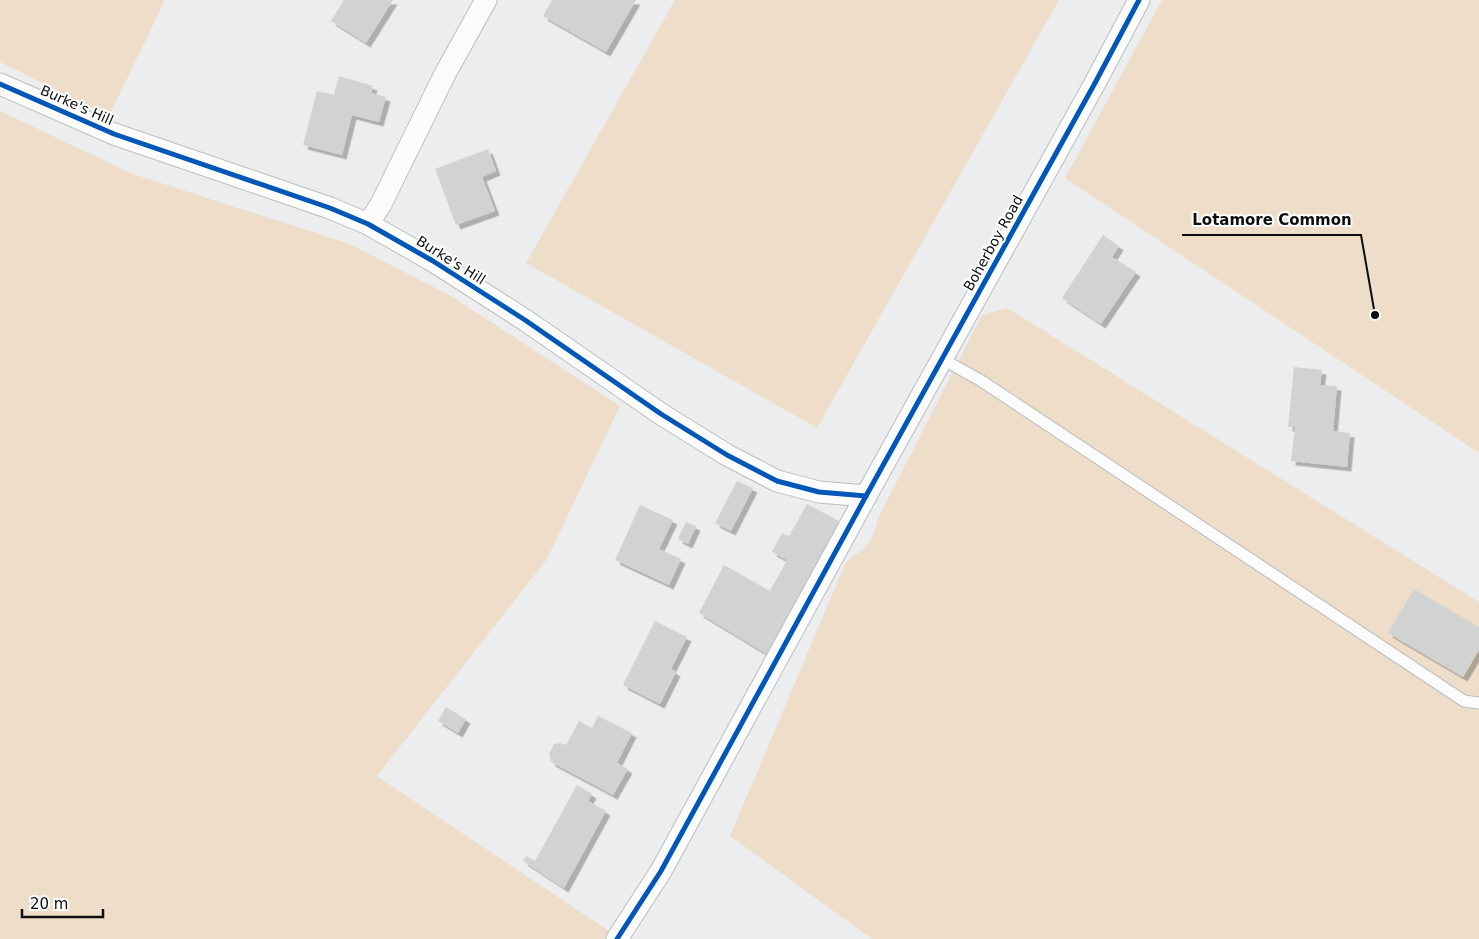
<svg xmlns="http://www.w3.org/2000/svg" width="1479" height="939" viewBox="0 0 1479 939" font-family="'DejaVu Sans',sans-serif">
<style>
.green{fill:#eedec9}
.building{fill:#d1d3d3;filter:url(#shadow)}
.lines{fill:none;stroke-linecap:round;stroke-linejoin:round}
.service-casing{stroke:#bbbdbd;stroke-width:13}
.minor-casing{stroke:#bbbdbd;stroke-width:23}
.service{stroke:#fcfcfc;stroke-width:11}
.minor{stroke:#fcfcfc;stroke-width:21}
.cycleway-casing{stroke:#fff;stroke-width:8}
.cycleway{stroke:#0057b8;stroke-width:5}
.labels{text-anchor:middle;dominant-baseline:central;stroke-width:4;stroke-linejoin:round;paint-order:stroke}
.street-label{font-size:14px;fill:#0c0e0e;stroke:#fff}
.leader{fill:none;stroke:#0c0e0e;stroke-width:2}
.callout-dot{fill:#0c0e0e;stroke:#fff;stroke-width:2}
.callout-label{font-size:15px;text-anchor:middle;font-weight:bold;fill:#0c0e0e;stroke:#fff;stroke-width:4;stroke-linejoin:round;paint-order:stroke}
</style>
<defs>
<filter id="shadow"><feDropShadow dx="4.5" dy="4.5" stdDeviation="0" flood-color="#0004"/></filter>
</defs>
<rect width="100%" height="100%" fill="#ebedee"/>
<!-- green -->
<g class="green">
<path d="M0 0H165L109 116 0 62Z"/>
<path d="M675 0H1059L817 428 526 263Z"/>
<path d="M1162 0H1479V453L1065 178Z"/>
<path d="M0 111 133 174 350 244 451 296 620 406 547 559 377 776 612 933 608 939H0Z"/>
<path d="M1007 308 1479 602V939H872L730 836 846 562C867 547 872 544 878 518L982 315Z"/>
</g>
<!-- building -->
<g class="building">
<path d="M344 0H393L366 43 331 21Z"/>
<path d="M552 0H636L606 52 543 16Z"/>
<path d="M339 76 373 86 371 93 386 97 379 122 352 115 342 155 303 145 317 91 334 95Z"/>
<path d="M488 149 496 171 482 177 495 211 456 225 435 169Z"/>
<path d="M1103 235 1119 246 1112 257 1136 272 1101 324 1062 298Z"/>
<path d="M1294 367 1322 370 1320 385 1337 386 1333 431 1350 433 1347 467 1291 461 1295 427H1288Z"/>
<path d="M737 481 753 488 731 531 715 523Z"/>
<path d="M807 504 839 521 767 654 699 613 724 565 770 591 787 560 772 552 782 533 789 536Z"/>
<path d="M640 505 673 520 659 549 681 559 669 585 615 560Z"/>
<path d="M686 522 696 526 688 544 678 539Z"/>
<path d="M1414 589 1479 627V650L1463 677 1388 633Z"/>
<path d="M655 621 687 637 671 669 676 672 660 704 623 685Z"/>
<path d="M446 707 466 719 458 733 438 721Z"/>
<path d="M598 716 632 733 617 763 628 769 613 795 551 762 549 754 554 744 561 743 566 745 579 721 592 728Z"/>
<path d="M577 785 592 794 588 801 606 811 564 888 523 861 526 856 535 861Z"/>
</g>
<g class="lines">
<!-- service casing -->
<g class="service-casing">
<path id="service" d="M942 359 980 380 1464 701 1479 703"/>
</g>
<!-- minor casing -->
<g class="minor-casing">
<g id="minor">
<path d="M0 84 114 134 330 208 368 224 433 261 525 320 661 414 727 455 777 481 819 492 866 496"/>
<path d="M368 224 381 204 445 74 486 0"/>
<path d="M617 939 661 871 866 496 1095 83 1139 0"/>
</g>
</g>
<!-- service -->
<use href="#service" class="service"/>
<!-- minor -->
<use href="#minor" class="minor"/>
<!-- cycleway casing -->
<g class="cycleway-casing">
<g id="cycleway">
<path d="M0 84 114 134 330 208 368 224 433 261 525 320 661 414 727 455 777 481 819 492 866 496"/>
<path d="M617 939 661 871 866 496 1095 83 1139 0"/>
</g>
</g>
<!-- cycleway -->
<use href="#cycleway" class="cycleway"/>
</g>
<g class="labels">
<!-- street labels -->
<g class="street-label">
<text transform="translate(77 105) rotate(24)">Burke's Hill</text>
<text transform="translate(993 243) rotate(-61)">Boherboy Road</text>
<text transform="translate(451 260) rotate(32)">Burke's Hill</text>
</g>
</g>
<!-- callouts -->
<path class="leader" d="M1375 315L1361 235H1182"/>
<circle class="callout-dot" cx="1375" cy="315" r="5"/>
<g class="callout-label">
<text x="1272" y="225">Lotamore Common</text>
</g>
<!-- scale -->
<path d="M22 909v8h81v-8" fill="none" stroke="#0c0e0e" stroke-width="2.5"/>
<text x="30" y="909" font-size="15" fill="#0c0e0e" stroke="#ffffff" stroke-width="4" paint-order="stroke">20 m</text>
</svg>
